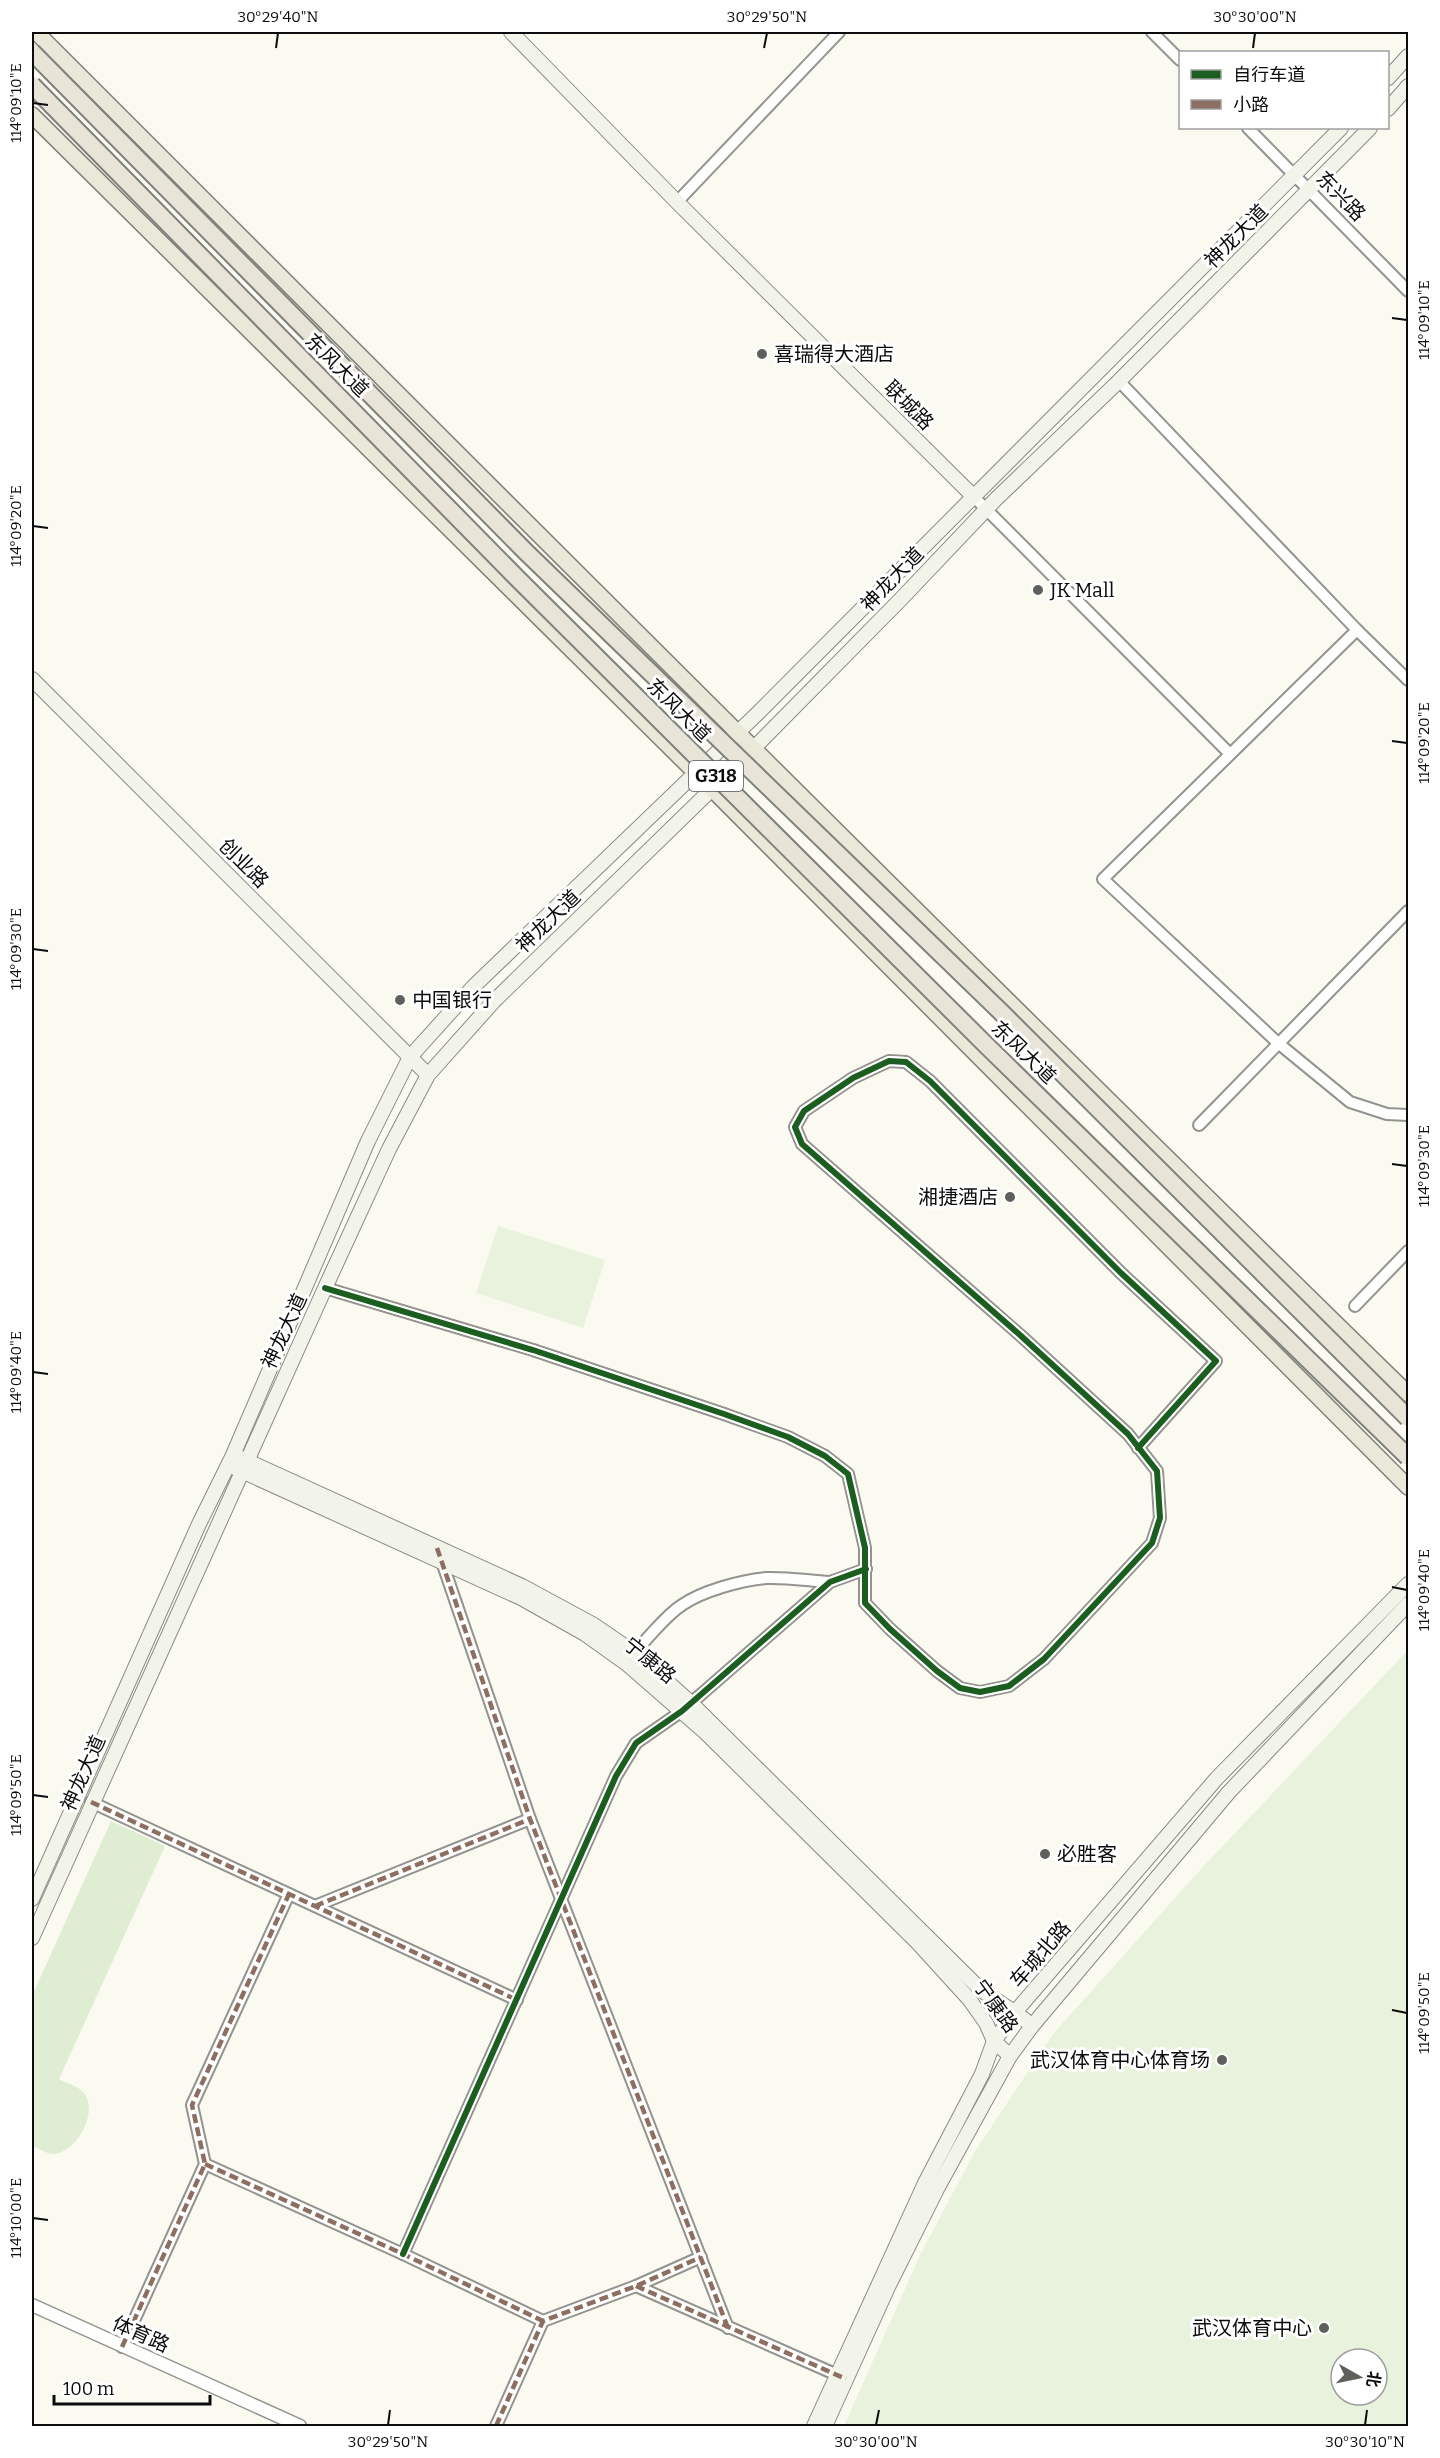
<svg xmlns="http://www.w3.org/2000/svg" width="1440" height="2458" viewBox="0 0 1440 2458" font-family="Bitter,'Noto Sans SC',serif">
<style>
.green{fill:#dfeed2}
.pitch{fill:#e9f2dc;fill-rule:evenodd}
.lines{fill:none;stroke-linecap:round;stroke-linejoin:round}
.minor-casing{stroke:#93938f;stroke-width:14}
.tertiary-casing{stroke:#93938f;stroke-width:15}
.secondary-casing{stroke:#8a8a85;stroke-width:16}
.primary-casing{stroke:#80807c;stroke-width:18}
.minor{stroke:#fefefd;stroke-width:10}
.tertiary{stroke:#fefefd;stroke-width:12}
.secondary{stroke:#f3f4e9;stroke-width:14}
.primary{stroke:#eae8d9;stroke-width:15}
.trunk-bridge-casing{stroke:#80807c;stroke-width:20;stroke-linecap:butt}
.trunk-bridge{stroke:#e8e4d8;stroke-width:16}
.quiet{stroke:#8d6e63;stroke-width:4.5;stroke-dasharray:9 4.5;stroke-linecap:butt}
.cycleway-casing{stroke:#fff;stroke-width:10}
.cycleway{stroke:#1b5e20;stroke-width:6}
.ticks{fill:none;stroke:#0c0c0c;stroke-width:2}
.poi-dot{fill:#5f5f5c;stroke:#fff;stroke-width:2}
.labels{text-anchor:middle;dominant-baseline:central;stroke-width:6;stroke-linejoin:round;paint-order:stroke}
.shield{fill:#fff;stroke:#555;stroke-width:1.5}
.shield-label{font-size:18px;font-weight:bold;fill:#0c0c0c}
.street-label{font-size:20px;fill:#0c0c0c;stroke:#fff}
.poi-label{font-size:20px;fill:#0c0c0c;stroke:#fff;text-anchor:start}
.neatline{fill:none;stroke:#0c0c0c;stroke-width:2}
.ticks-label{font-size:15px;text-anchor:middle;fill:#0c0c0c}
</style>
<rect width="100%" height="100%" fill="#fafaf0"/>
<!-- green -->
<path class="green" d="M111 1821 165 1846 59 2079C66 2083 78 2086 83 2092 100 2110 77 2153 53 2154 47 2154 38 2148 32 2146V1996Z"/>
<!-- pitch -->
<g class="pitch">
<path d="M498 1226 605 1260 583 1328 476 1293Z"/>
<path d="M1408 1650V2426H844L921 2253 974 2153 1053 2034 1201 1869ZM1341 2359H1377V2395H1341Z"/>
</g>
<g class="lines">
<!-- minor casing -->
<g class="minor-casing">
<g id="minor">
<path d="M1152 32 1180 60"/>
<path d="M1248 128 1408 291"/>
<path d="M677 202 839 32"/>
<path d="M1119 381 1357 630 1408 680"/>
<path d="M974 497 1230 754"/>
<path d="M1357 630 1103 879 1278 1043 1350 1102 1387 1114 1408 1115"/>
<path d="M1199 1125 1408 911"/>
<path d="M325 1288 533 1350 724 1414 788 1437 825 1456 848 1474 865 1548V1603L890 1629 937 1671 960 1688 980 1692 1009 1686 1044 1659 1152 1543 1160 1518 1157 1471 1128 1434 1020 1335 802 1144 795 1127 804 1111 853 1078 889 1061 906 1062 930 1081 1121 1273 1216 1361 1138 1448"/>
<path d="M1355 1306 1408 1251"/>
<path d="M441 1559 530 1819 728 2328"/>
<path d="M631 1659C641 1644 668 1614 682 1605 702 1591 742 1580 766 1578 788 1577 809 1581 830 1582"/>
<path d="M91 1802 517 2000"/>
<path d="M315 1906 530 1819"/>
<path d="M205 2164 403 2254 543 2321"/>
<path d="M403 2254 616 1776 636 1743 682 1711 830 1582 866 1569"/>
<path d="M636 2286 844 2378"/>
<path d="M122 2347 205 2164 192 2105 289 1894"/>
<path d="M496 2426 543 2321 636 2286 701 2257"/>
</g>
</g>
<!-- tertiary casing -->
<g class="tertiary-casing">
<path id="tertiary" d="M32 2305 300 2426"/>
</g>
<!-- secondary casing -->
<g class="secondary-casing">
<g id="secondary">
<path d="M511 32 677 202 974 497"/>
<path d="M1388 78 1408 56"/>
<path d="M1388 109 1408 86"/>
<path d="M32 679 428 1075"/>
<path d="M241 1458 522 1586 594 1625 635 1653 691 1703 978 1987C996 2002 1015 2010 1032 2026"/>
<path d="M235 1468 521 1598 585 1634 627 1664 706 1733 918 1943 969 1999 986 2023 994 2041 1010 2056"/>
<path d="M32 1899 199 1524 233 1455 368 1141 410 1057 474 986 758 713 1341 128"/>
<path d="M32 1938 325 1288 389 1149 428 1075 494 1001 753 749 901 599 996 499 1119 381 1370 128"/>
<path d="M814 2426 925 2183 982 2074 994 2041 1016 2011 1217 1778 1408 1584"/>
<path d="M825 2426 888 2287 937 2189 1010 2056 1032 2026 1229 1792 1408 1604"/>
</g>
</g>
<!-- primary casing -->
<g class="primary-casing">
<g id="primary">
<path d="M36 32C491 487 947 944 1408 1394"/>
<path d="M32 115 711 788 1408 1487"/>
</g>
</g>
<!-- minor -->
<use href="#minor" class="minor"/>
<!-- tertiary -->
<use href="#tertiary" class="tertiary"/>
<!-- secondary -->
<use href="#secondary" class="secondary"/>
<!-- primary -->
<use href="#primary" class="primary"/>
<!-- trunk-bridge casing -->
<g class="trunk-bridge-casing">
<g id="trunk-bridge">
<path d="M32 52 527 553 1001 1012 1408 1418"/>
<path d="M32 85 517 578 987 1046 1408 1457"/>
</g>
</g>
<!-- trunk-bridge -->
<use href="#trunk-bridge" class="trunk-bridge"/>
<!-- quiet -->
<g class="quiet">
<path d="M437 1548 530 1819 728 2328"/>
<path d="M91 1802 517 2000"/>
<path d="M315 1906 530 1819"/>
<path d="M205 2164 403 2254 543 2321"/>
<path d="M636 2286 846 2379"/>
<path d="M122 2347 205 2164 192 2105 289 1894"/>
<path d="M496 2426 543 2321 636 2286 701 2257"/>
</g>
<!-- cycleway casing -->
<g class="cycleway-casing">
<g id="cycleway">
<path d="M325 1288 533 1350 724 1414 788 1437 825 1456 848 1474 865 1548V1603L890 1629 937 1671 960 1688 980 1692 1009 1686 1044 1659 1152 1543 1160 1518 1157 1471 1128 1434 1020 1335 802 1144 795 1127 804 1111 853 1078 889 1061 906 1062 930 1081 1121 1273 1216 1361 1138 1448"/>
<path d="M403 2254 616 1776 636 1743 682 1711 830 1582 866 1569"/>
</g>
</g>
<!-- cycleway -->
<use href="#cycleway" class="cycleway"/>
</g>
<!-- ticks -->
<path class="ticks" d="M276 48 278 33M764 48 767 33M1253 48 1255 33M33 103 48 105M1392 318 1407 320M33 526 48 528M1392 741 1407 743M33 949 48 951M1392 1164 1407 1166M33 1372 48 1374M1392 1587 1407 1590M33 1795 48 1797M1392 2010 1407 2013M33 2218 48 2220M388 2425 390 2410M876 2425 879 2410M1365 2425 1367 2410"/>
<!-- markers -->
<g class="poi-dot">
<circle cx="762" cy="354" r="6"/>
<circle cx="1038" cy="590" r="6"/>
<circle cx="400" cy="1000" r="6"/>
<circle cx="1010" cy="1197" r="6"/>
<circle cx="1045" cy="1854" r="6"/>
<circle cx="1222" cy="2060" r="6"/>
<circle cx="1324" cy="2328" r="6"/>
</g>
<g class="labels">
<!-- shield labels -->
<rect class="shield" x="689" y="761" width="54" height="30" rx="4.5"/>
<g class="shield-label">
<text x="716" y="776">G318</text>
</g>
<!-- street labels -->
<g class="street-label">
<text transform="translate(1341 196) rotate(46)">东兴路</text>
<text transform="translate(1236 236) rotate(-45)">神龙大道</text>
<text transform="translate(337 365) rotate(45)">东风大道</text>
<text transform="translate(909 405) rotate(45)">联城路</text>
<text transform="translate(892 579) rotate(-46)">神龙大道</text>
<text transform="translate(679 710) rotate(45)">东风大道</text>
<text transform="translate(244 863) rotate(45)">创业路</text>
<text transform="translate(548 921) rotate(-44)">神龙大道</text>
<text transform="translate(1024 1052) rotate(44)">东风大道</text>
<text transform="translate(284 1331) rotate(-65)">神龙大道</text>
<text transform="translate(650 1660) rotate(39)">宁康路</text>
<text transform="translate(83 1773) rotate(-66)">神龙大道</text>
<text transform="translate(1040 1954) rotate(-49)">车城北路</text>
<text transform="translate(996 2006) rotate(54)">宁康路</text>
<text transform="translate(141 2334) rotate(24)">体育路</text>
</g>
<!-- poi labels -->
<g class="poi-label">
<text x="774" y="354">喜瑞得大酒店</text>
<text x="1050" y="590">JK Mall</text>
<text x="412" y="1000">中国银行</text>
<text x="998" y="1197" text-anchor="end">湘捷酒店</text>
<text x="1057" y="1854">必胜客</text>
<text x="1210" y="2060" text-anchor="end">武汉体育中心体育场</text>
<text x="1312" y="2328" text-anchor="end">武汉体育中心</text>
</g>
</g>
<!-- border -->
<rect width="1440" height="2458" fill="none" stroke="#ffffff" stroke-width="66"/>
<!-- legend -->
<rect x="1179" y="51" width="210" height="78" fill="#ffffff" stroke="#9e9e9e" stroke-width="1.5"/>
<rect x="1191" y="70" width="30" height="9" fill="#1b5e20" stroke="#9e9e9e" stroke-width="1.5"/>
<text x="1233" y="81" font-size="18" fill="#0c0c0c">自行车道</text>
<rect x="1191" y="100" width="30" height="9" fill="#8d6e63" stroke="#9e9e9e" stroke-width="1.5"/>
<text x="1233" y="111" font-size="18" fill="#0c0c0c">小路</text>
<!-- north arrow -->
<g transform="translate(1359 2377) rotate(99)"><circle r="28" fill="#ffffff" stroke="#9e9e9e" stroke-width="1.5"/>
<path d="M0-4.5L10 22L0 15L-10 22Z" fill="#5f5f5c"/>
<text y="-9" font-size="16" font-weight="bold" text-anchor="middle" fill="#0c0c0c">北</text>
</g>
<!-- scale -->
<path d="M54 2395v9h156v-9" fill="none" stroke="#0c0c0c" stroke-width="3"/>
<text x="63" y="2395" font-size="18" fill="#0c0c0c" stroke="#ffffff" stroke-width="4.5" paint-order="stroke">100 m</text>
<rect x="33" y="33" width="1374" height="2392" class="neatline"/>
<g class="ticks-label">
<text x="278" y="22">30°29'40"N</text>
<text x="767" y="22">30°29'50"N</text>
<text x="1255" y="22">30°30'00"N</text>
<text transform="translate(16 103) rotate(-90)" y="5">114°09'10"E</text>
<text transform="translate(1424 320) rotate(-90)" y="5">114°09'10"E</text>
<text transform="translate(16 526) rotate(-90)" y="5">114°09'20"E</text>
<text transform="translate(1424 743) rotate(-90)" y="5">114°09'20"E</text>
<text transform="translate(16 949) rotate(-90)" y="5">114°09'30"E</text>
<text transform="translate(1424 1166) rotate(-90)" y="5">114°09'30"E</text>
<text transform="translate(16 1372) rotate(-90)" y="5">114°09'40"E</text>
<text transform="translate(1424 1590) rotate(-90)" y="5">114°09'40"E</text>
<text transform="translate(16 1795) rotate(-90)" y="5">114°09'50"E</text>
<text transform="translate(1424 2013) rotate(-90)" y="5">114°09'50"E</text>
<text transform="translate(16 2218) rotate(-90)" y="5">114°10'00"E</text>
<text x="388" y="2447">30°29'50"N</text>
<text x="876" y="2447">30°30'00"N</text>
<text x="1365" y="2447">30°30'10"N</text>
</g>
</svg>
